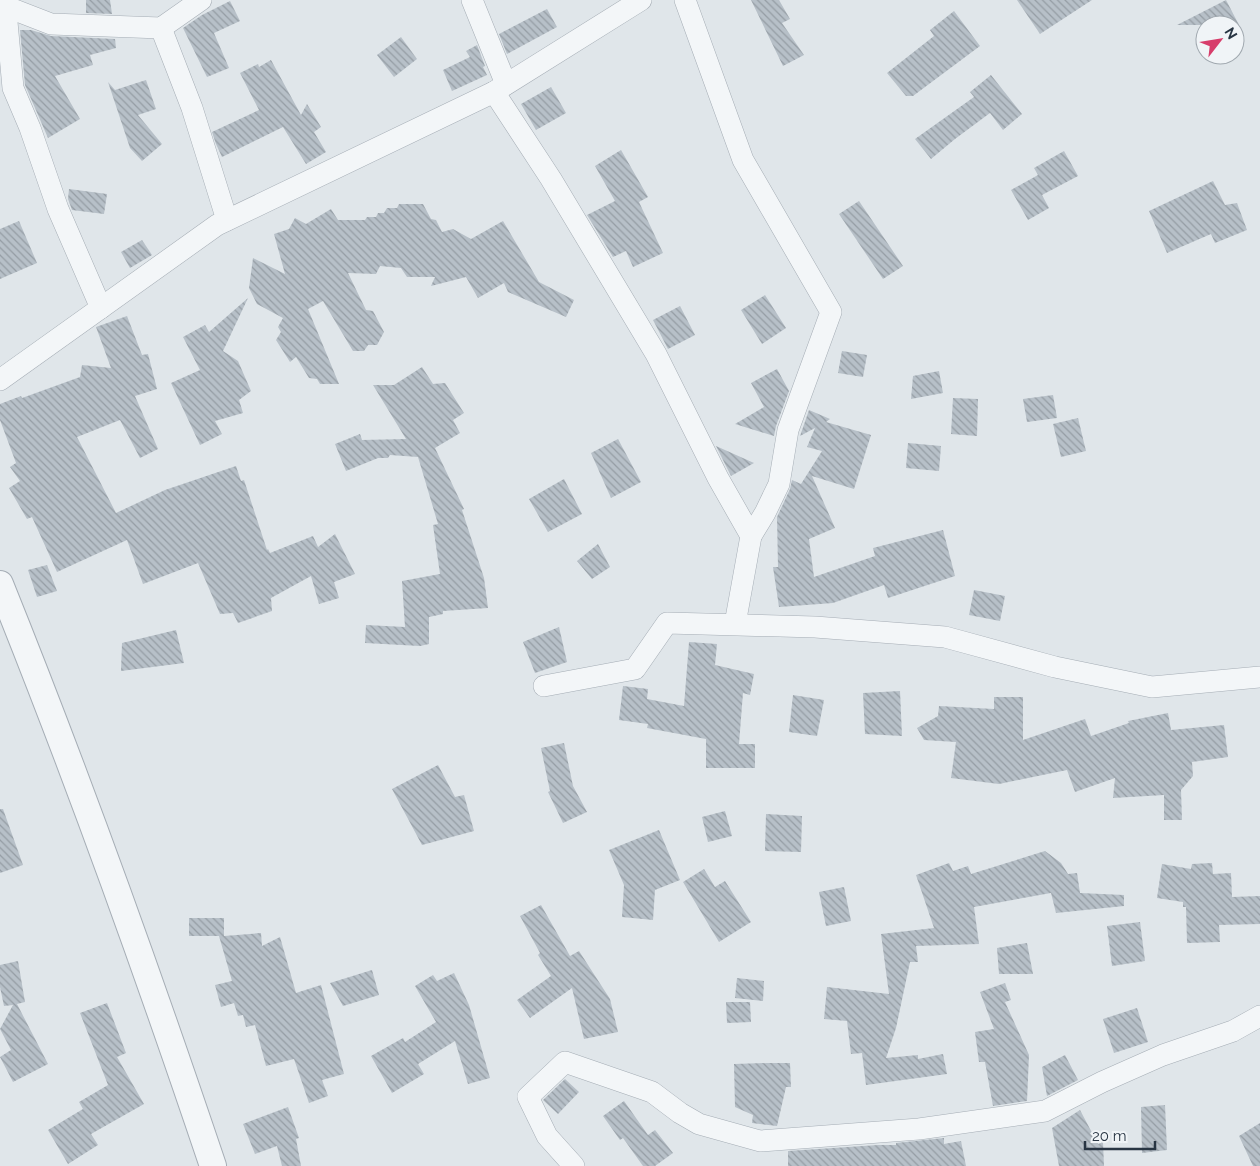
<svg xmlns="http://www.w3.org/2000/svg" width="1260" height="1166" viewBox="0 0 1260 1166" font-family="Raleway,sans-serif">
<style>
.building{fill:url(#building-back-hatch)}
.lines{fill:none;stroke-linecap:round;stroke-linejoin:round}
.minor-casing{stroke:#a5adb5;stroke-width:22}
.tertiary-casing{stroke:#a5adb5;stroke-width:28}
.minor{stroke:#f3f6f8;stroke-width:21}
.tertiary{stroke:#f3f6f8;stroke-width:26}
</style>
<defs>
<pattern id="building-back-hatch" width="6" height="6" patternUnits="userSpaceOnUse" patternTransform="scale(1.25)"><rect width="6" height="6" fill="#b7c0c8"/><path d="M-1 5l2 2M0 0l6 6M5-1l2 2" fill="none" stroke="#959da4"/></pattern>
</defs>
<rect width="100%" height="100%" fill="#e0e6ea"/>
<!-- building -->
<g class="building">
<path d="M86 0H110L112 14 86 13Z"/>
<path d="M751 0H779L790 19 782 23 804 55 783 66Z"/>
<path d="M1017 0H1092L1040 34Z"/>
<path d="M1226 0 1239 25H1177Z"/>
<path d="M230 1 240 21 214 33 229 68 207 77 183 28 202 15Z"/>
<path d="M547 9 557 27 507 54 499 34Z"/>
<path d="M954 11 980 46 913 96H906L887 73 934 36 930 30Z"/>
<path d="M20 30H31L51 36 115 39 116 48 90 55 93 65 55 76 80 119 48 138 25 85Z"/>
<path d="M401 37 417 59 394 77 377 55Z"/>
<path d="M477 45 485 66 483 67 487 75 452 91 443 70 470 57 466 51Z"/>
<path d="M271 60 301 115 307 104 321 127 314 132 326 152 306 164 283 127 222 157 216 144 212 132 259 110 240 73 258 64 259 67Z"/>
<path d="M991 75 1022 114 1003 130 990 113 955 139 931 159 915 139 974 97 970 92Z"/>
<path d="M146 80 156 109 138 115 162 144 142 161 130 148 108 82 115 90Z"/>
<path d="M551 87 566 113 536 130 521 104Z"/>
<path d="M621 150 648 197 639 202 663 253 633 267 626 251 613 257 587 215 615 201 595 166Z"/>
<path d="M1064 151 1078 176 1042 195 1049 208 1028 220 1011 190 1038 175 1034 168Z"/>
<path d="M1213 181 1225 205 1237 203 1247 230 1215 243 1211 234 1167 253 1149 211Z"/>
<path d="M69 189 107 194 104 214 72 210 68 199Z"/>
<path d="M859 201 903 266 883 279 839 214Z"/>
<path d="M399 204H423L431 219 436 220 442 232 453 229 471 239 503 221 539 282 574 300 566 317 508 292 504 283 478 298 466 277 431 286 435 277H407L401 268 380 266 376 274 348 273 366 310 373 311 384 332 377 345H368L364 351H353L323 301 308 309 339 384H320L317 379 309 378 296 357 290 362 276 340 281 332 278 327 283 318 257 304 249 288 253 258 285 274 274 234 289 229 295 218 306 224 331 209 338 220H365L367 217H376L378 213H384L387 208H397Z"/>
<path d="M19 221 37 263 0 279V229Z"/>
<path d="M142 240 152 255 130 268 121 252Z"/>
<path d="M765 295 786 328 762 344 741 310Z"/>
<path d="M248 298 223 351 238 361 251 391 239 400 243 413 215 421 222 434 200 445 171 383 200 370 183 337 205 325 209 332Z"/>
<path d="M680 306 695 335 668 349 653 320Z"/>
<path d="M127 316 142 355 148 354 157 389 135 396 158 449 140 458 120 420 77 437 116 513 165 490 236 466 241 481 244 480 267 550 268 549 270 553 313 536 318 547 335 534 355 574 334 582 339 598 319 604 311 576 271 598 272 611 238 623 233 613 220 614 198 563 143 584 127 540 57 572 32 517 27 519 9 488 20 481 10 467 16 463 0 420V404L21 396 22 398 80 377 82 365 111 368 96 327Z"/>
<path d="M842 351 867 355 863 377 838 373Z"/>
<path d="M422 367 433 384 445 383 464 413 453 420 460 433 435 448 464 509 462 510 484 578 488 608 443 611V614L429 617V644L420 646 365 643 366 625 405 627 402 581 440 574 433 525 438 524 418 457 390 455 388 458H378L346 471 335 444 360 434 362 440 406 439 373 385H394Z"/>
<path d="M777 369 789 391 776 426 774 436 735 424 764 407 751 383Z"/>
<path d="M939 371 943 393 911 399 913 376Z"/>
<path d="M1053 395 1057 418 1027 422 1023 399Z"/>
<path d="M953 398 978 399 977 436 951 434Z"/>
<path d="M809 410 830 419 826 422 871 435 854 489 812 476 835 528 809 539 814 577 875 556 873 548 943 530 955 576 888 598 884 585 833 603 779 607 773 567H778L777 517 790 489 792 480 801 484 822 451 807 447 815 428 800 436Z"/>
<path d="M1078 418 1086 451 1061 457 1053 424Z"/>
<path d="M618 439 641 482 611 498 591 453Z"/>
<path d="M908 443 941 446 939 471 906 468Z"/>
<path d="M716 446 754 463 731 476Z"/>
<path d="M564 479 582 514 548 532 529 499Z"/>
<path d="M598 544 610 567 592 579 577 561Z"/>
<path d="M47 565 57 591 37 597 28 570Z"/>
<path d="M974 590 1005 596 1000 621 969 615Z"/>
<path d="M559 627 567 662 535 673 523 642Z"/>
<path d="M176 630 184 663 121 671 122 643Z"/>
<path d="M689 642 717 644 715 665 754 674 750 695 743 693 739 744H755V768H706V739L647 728 648 724 619 720 623 686 648 689 647 699 684 706Z"/>
<path d="M900 691 902 736 865 734 863 693Z"/>
<path d="M793 695 824 700 817 736 789 732Z"/>
<path d="M994 697H1023V740L1085 719 1091 736 1129 723 1128 721 1168 713 1171 730 1224 725 1228 757 1192 762 1193 776 1181 790 1182 820H1164V795L1113 798 1115 778 1075 792 1067 770 999 784 951 778 956 742 924 740 917 728 938 716 939 706 994 709Z"/>
<path d="M564 743 573 786 587 812 563 823 548 792 550 791 541 748Z"/>
<path d="M438 765 455 797 464 795 474 831 422 845 392 789Z"/>
<path d="M0 809H3L23 865 0 873Z"/>
<path d="M725 811 732 836 708 842 702 817Z"/>
<path d="M766 814 802 816 801 852 765 851Z"/>
<path d="M659 830 680 880 655 890 653 920 622 917 624 885 609 850Z"/>
<path d="M1045 851 1061 863 1068 874 1077 873 1080 893 1124 895V906L1056 913 1051 893 974 907 979 944 916 946 918 962H910L896 1028 886 1058 918 1055V1059L943 1054 947 1074 866 1085 862 1053 851 1054 847 1021 824 1019 827 987 889 994 881 934 934 928 916 875 949 863 953 871 968 866 971 874Z"/>
<path d="M1212 863 1213 874 1231 873 1232 897 1260 896V924L1219 925 1220 942 1187 943 1186 907H1183V902L1157 898 1162 864 1191 869 1192 864Z"/>
<path d="M704 869 715 887 725 881 751 922 719 942 683 882Z"/>
<path d="M844 887 851 921 826 926 819 892Z"/>
<path d="M541 905 570 956 579 951 610 999 618 1032 584 1039 572 988 530 1018 517 1000 551 976 538 955 540 953 520 916Z"/>
<path d="M189 918H224V936L261 933 262 946 280 937 296 993 321 985 344 1074 322 1080 328 1096 309 1103 294 1059 266 1066 255 1025 246 1027 243 1015 238 1016 234 1003 221 1007 215 985 232 981 219 936H220H189Z"/>
<path d="M1140 922 1145 961 1112 966 1107 926Z"/>
<path d="M1027 943 1033 974H999L997 948Z"/>
<path d="M18 961 25 1002 17 1004 48 1064 13 1082 0 1057 11 1050 0 1029 13 1005 4 1006 0 987V965Z"/>
<path d="M372 970 379 995 343 1006 330 983Z"/>
<path d="M454 973 469 1005 490 1078 468 1084 455 1041 418 1064 424 1074 392 1093 371 1056 403 1038 405 1042 436 1022 415 986 433 975 437 981Z"/>
<path d="M737 978 764 981 763 1001 735 998Z"/>
<path d="M1005 983 1011 1000 1005 1002 1029 1055 1027 1101 993 1106 985 1062H979L975 1032 994 1029 980 992Z"/>
<path d="M726 1002H750L751 1022 727 1023Z"/>
<path d="M107 1003 126 1053 117 1057 144 1104 91 1134 98 1145 68 1164 48 1130 83 1109 79 1102 108 1085 80 1013Z"/>
<path d="M1137 1008 1148 1042 1114 1053 1103 1019Z"/>
<path d="M1065 1055 1078 1080 1047 1096 1042 1067Z"/>
<path d="M767 1063H790L791 1087H786L777 1126 752 1123 753 1115 735 1107 734 1064Z"/>
<path d="M565 1079 579 1092 558 1114 543 1100Z"/>
<path d="M624 1101 648 1135 655 1130 673 1153 655 1166H643L623 1138 620 1140 603 1116Z"/>
<path d="M1165 1105 1167 1150 1142 1153 1141 1107Z"/>
<path d="M288 1107 299 1138 296 1139 301 1166H282L277 1146 255 1154 243 1124Z"/>
<path d="M1080 1110 1098 1144 1103 1142 1104 1166H1059L1052 1128Z"/>
<path d="M1260 1123V1166H1253L1239 1136Z"/>
<path d="M944 1138V1144L961 1141 966 1166H788V1151L878 1145H896V1143Z"/>
</g>
<g class="lines">
<!-- minor casing -->
<g class="minor-casing">
<g id="minor">
<path d="M5 0 13 88 30 128 58 209 101 308"/>
<path d="M472 0 506 84"/>
<path d="M685 0 743 160 831 312 788 430 779 484 765 513 751 536 735 624"/>
<path d="M7 7 51 24 161 28 201 0"/>
<path d="M161 28 192 108 227 220"/>
<path d="M494 92 551 179 656 354 718 478 751 536"/>
<path d="M0 380 217 225 494 92 641 0"/>
<path d="M544 686 635 669 667 623 815 627 945 637 1055 667 1152 687 1260 677"/>
<path d="M574 1166 547 1136 528 1097 565 1062 652 1092 680 1113 699 1124 760 1141 919 1129 1045 1111 1102 1082 1163 1055 1233 1031 1260 1016"/>
</g>
</g>
<!-- tertiary casing -->
<g class="tertiary-casing">
<path id="tertiary" d="M0 584C77 775 147 970 213 1166"/>
</g>
<!-- minor -->
<use href="#minor" class="minor"/>
<!-- tertiary -->
<use href="#tertiary" class="tertiary"/>
</g>
<!-- north arrow -->
<g transform="translate(1220 40) rotate(59)"><circle r="24" fill="#f0f4f7" stroke="#a0a8af"/>
<path d="M0-4L9 19L0 12L-9 19Z" fill="#d73d6b"/>
<text y="-8" font-size="14" font-weight="bold" text-anchor="middle" fill="#283543">N</text>
</g>
<!-- scale -->
<path d="M1085 1141v8h70v-8" fill="none" stroke="#283543" stroke-width="2.5"/>
<text x="1092" y="1141" font-size="15" fill="#283543" stroke="#f0f4f7" stroke-width="4" paint-order="stroke">20 m</text>
</svg>
